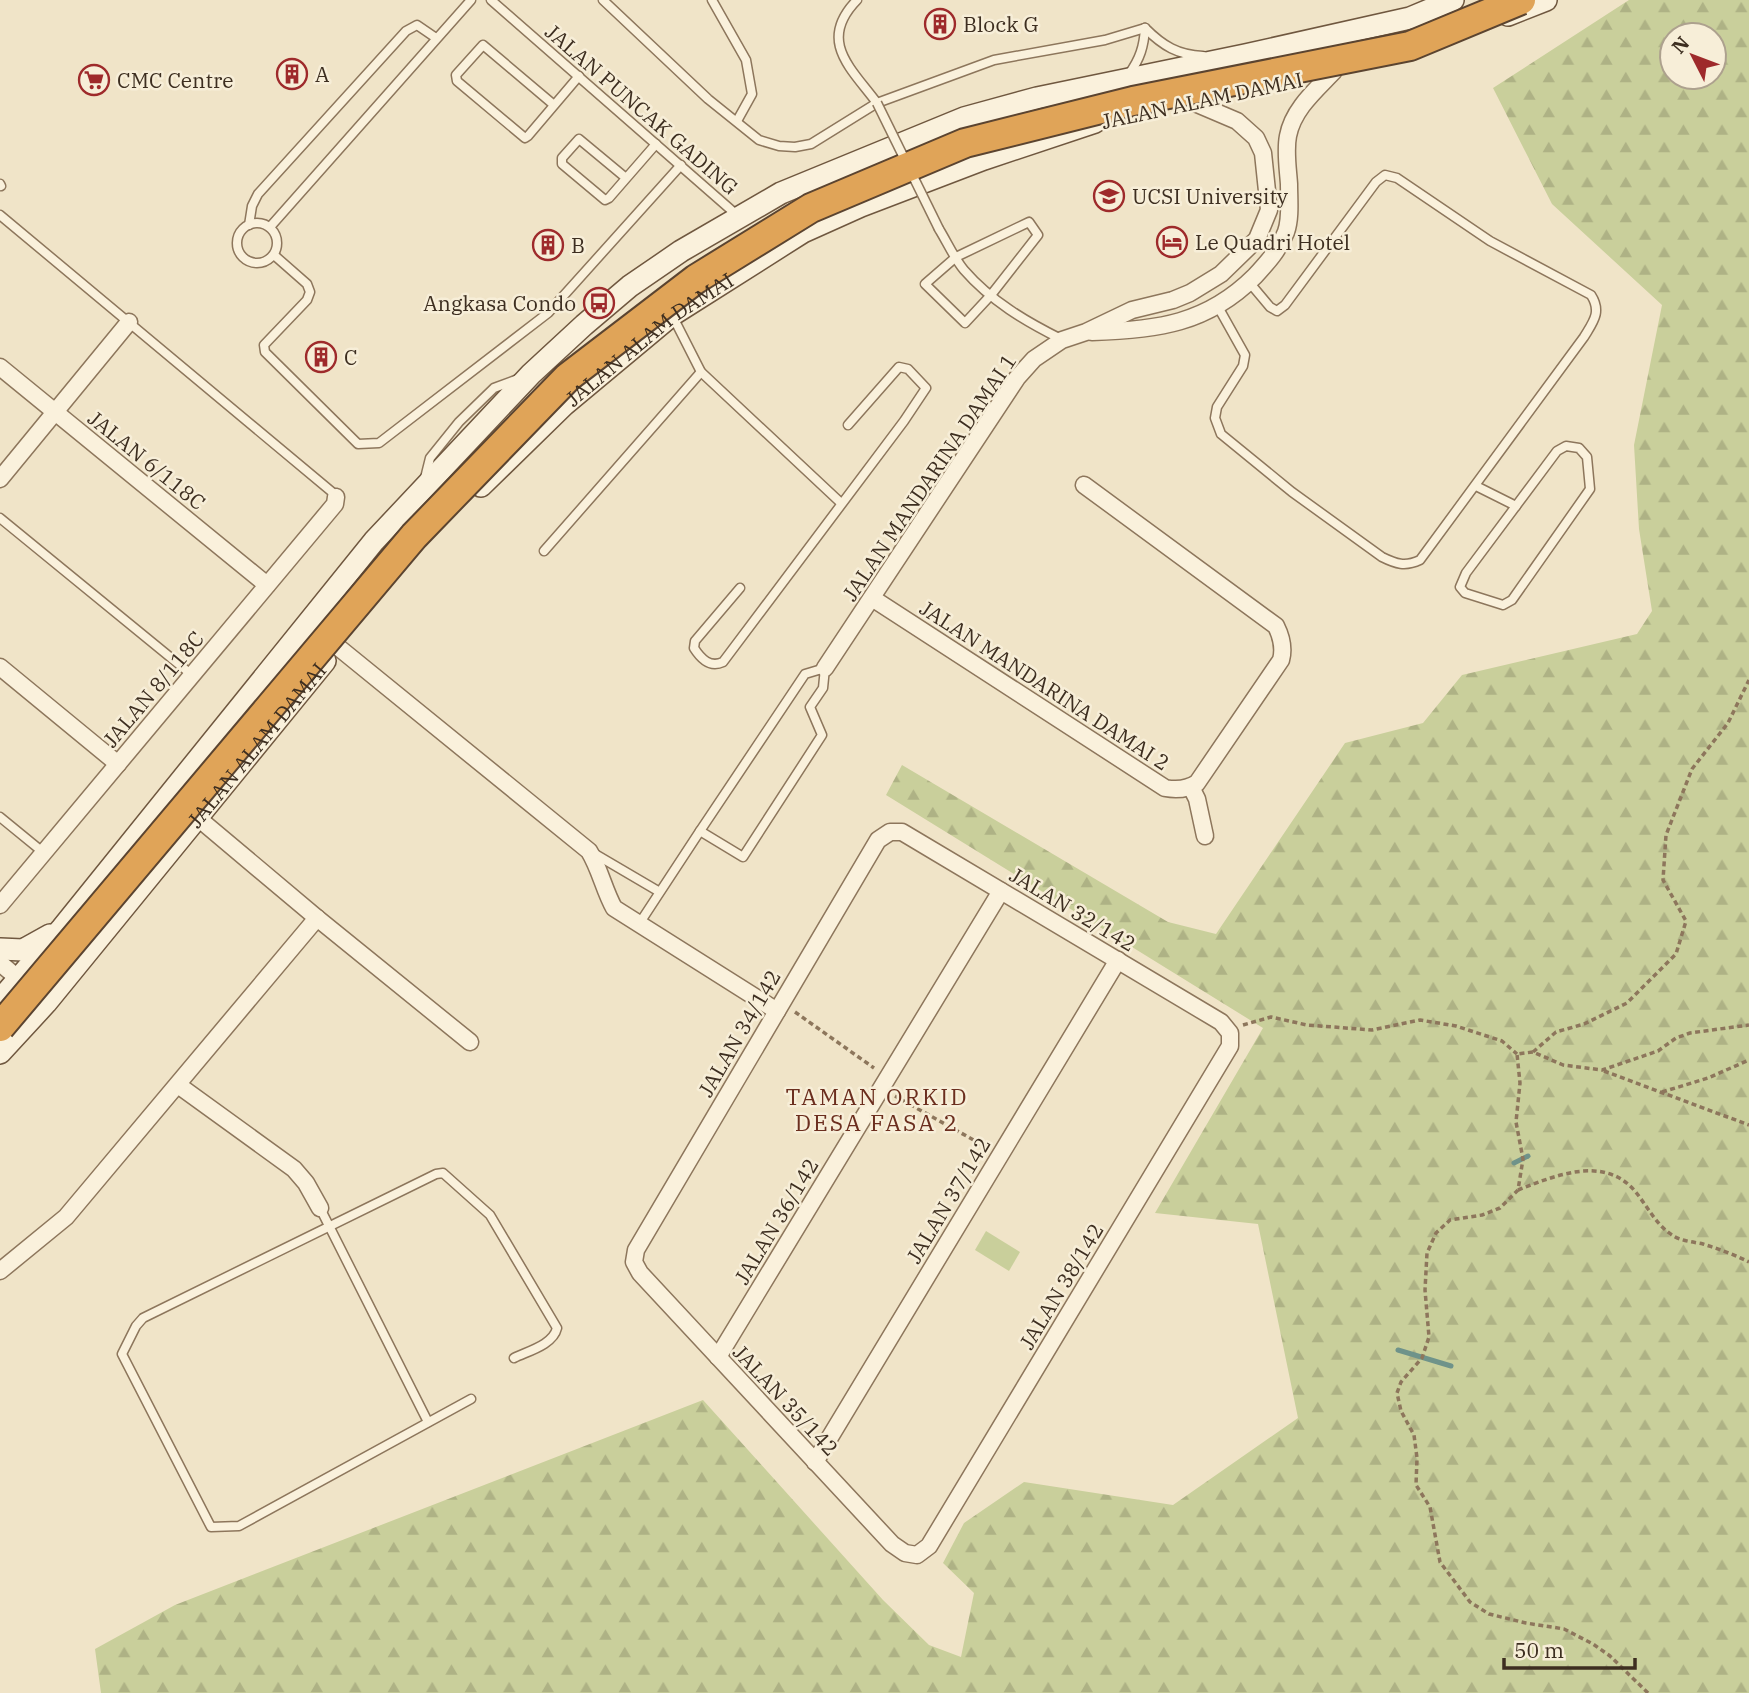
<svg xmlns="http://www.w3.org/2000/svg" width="1749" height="1693" viewBox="0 0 1749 1693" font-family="'IBM Plex Serif',serif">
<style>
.forest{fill:url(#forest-firs);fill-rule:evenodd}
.park{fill:#c9cf9b}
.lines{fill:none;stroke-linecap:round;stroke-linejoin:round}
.stream{stroke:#6f938a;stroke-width:5}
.service-casing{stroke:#8d765c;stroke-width:11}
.minor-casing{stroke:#8d765c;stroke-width:19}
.secondary-casing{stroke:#6f573f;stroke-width:24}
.path{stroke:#8d765c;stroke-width:3.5;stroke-dasharray:5 3.5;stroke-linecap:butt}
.service{stroke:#faf1dc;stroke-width:8}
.minor{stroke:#faf1dc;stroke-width:16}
.secondary{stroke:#faf1dc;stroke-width:21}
.service-bridge-casing{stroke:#8d765c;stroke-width:11;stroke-linecap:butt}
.motorway-bridge-casing{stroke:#5b4430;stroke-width:32;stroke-linecap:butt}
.service-bridge{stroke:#faf1dc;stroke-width:8}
.motorway-bridge{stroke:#e0a458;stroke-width:28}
.labels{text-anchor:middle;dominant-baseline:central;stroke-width:5;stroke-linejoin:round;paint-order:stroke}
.poi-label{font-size:21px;fill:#3d2e20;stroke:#f7eed8;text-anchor:start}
.street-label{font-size:21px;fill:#3d2e20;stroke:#f7eed8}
.neighbourhood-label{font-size:23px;letter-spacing:2px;fill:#6b2e1e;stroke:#f7eed8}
</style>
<defs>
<pattern id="forest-firs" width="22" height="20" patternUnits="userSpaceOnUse" patternTransform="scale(1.75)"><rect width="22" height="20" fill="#c9cf9b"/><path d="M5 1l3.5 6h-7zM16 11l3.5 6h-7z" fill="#aeb285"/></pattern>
</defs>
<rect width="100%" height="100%" fill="#f0e4c8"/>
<!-- forest -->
<path class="forest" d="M1629 0H1749V1693H101L95 1649 175 1605 703 1400 883 1600 929 1645 961 1657 974 1593 943 1563 964 1523 1024 1482 1173 1505 1298 1418 1258 1224 1155 1213 1263 1028 886 795 902 765 1168 922 1216 934 1345 743 1423 723 1462 675 1637 634 1652 611 1639 529 1634 445 1662 305 1552 204 1493 88ZM1672 35H1714V77H1672Z"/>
<!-- park -->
<path class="park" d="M986 1231 1020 1252 1009 1271 975 1250Z"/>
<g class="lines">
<!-- stream -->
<g class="stream">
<path d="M1514 1163 1528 1156"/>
<path d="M1398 1350 1451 1366"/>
</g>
<!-- service casing -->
<g class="service-casing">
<g id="service">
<path d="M491 0 738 216"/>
<path d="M603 0 708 99 759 140 779 146 795 147 811 144 877 103 994 60 1105 40 1145 28"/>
<path d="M712 0 746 60 752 94 737 121"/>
<path d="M857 0C817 41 851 68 877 103"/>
<path d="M1145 28C1163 46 1178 55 1203 56"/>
<path d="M1129 74C1140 59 1144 46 1145 28"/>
<path d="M554 105 483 45 456 75 457 81 525 138 528 136 579 76"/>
<path d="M626 178 579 139 562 158V164L605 200 609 198 656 144"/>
<path d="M0 184 1 186"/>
<path d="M0 215 332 492 336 497"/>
<path d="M1029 222 1038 235 991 295 965 323 925 284 956 257Z"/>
<circle cx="257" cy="243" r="20"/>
<path d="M249 225 252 206 258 194 406 31 417 25 436 38"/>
<path d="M270 227 471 0"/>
<path d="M939 229C947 242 954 258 964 270 991 301 1025 321 1061 339"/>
<path d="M274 255 307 284 310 292 307 300 264 345 265 352 358 444 379 443 548 313 681 165"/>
<path d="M1217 305 1245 355 1243 366 1217 407 1215 418 1221 434 1292 492 1382 557C1396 564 1405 567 1420 560L1584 337C1593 322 1602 312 1591 295L1490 241 1397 178 1385 175 1376 182 1285 305 1277 311 1270 307 1249 282"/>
<path d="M672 315 701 372 841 503"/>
<path d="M1566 446 1579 448 1587 457 1590 489 1512 600 1503 605 1465 593 1460 587 1466 573 1557 451Z"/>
<path d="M425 478 430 458 459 422 494 388 518 379"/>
<path d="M1476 486 1516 506"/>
<path d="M0 518 192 675"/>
<path d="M544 551 701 372"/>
<path d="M740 588 695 641 694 648C701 659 710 668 723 662L904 421 926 388 908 369 899 367 848 425"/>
<path d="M825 668 823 688 810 707 822 735 743 857 700 831 805 674Z"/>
<path d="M0 817 44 853"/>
<path d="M595 854 658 891"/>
<path d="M639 924 700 831"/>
<path d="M320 1208 428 1422"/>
<path d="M471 1399 239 1526 211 1527 122 1354 136 1326 143 1318 436 1174 443 1173 490 1215 557 1328C553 1345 528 1351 514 1358"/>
</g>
</g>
<!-- minor casing -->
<g class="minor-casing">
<g id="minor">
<path d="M1092 332C1157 330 1207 324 1255 276 1267 263 1279 250 1286 232 1291 218 1289 199 1289 184 1288 169 1285 151 1288 136 1293 109 1316 90 1334 71"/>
<path d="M0 367 267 585"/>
<path d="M0 479 129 322"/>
<path d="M872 598 1165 788C1176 790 1188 789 1197 783L1281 660C1284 649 1281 636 1276 626L1084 485"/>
<path d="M322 634 589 851C600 869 604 890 614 908L777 1011"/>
<path d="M0 667 118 764"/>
<path d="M825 668 1017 378 1034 359 1062 340 1086 332 1132 310 1173 300 1190 293 1221 274 1257 239 1269 210 1263 153 1256 138 1237 121 1190 101"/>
<path d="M1191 787 1197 799 1205 836"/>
<path d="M198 818 317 918 470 1042"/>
<path d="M890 832H902L1221 1022 1230 1033V1046L929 1546 917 1555 905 1553 892 1544 640 1273 634 1262 636 1250 878 840Z"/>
<path d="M0 905 335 504 336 497"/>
<path d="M0 963 26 985"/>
<path d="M178 1085 294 1169 306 1183 320 1208"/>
<path d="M0 1271 66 1217 317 918"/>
<path d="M718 1357 1001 891"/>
<path d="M815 1462 1118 960"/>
</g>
</g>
<!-- secondary casing -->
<g class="secondary-casing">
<g id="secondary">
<path d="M1508 15 1546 0"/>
<path id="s1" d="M481 486 564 405 672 315 803 232 861 206 984 159 1095 122"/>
<path d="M0 949 23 950 50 935"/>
<path d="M0 1000 62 928 374 541 531 374 584 325 630 286 681 251 781 193 964 118 1037 98 1245 55 1410 18 1453 0"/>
<path id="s2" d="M0 1053 46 1003 325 661"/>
</g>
</g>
<!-- path -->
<g class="path">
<path d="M795 1012 874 1068"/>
<path d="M1243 1025 1271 1017 1307 1025 1372 1030 1420 1020 1456 1026 1502 1041 1517 1054"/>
<path d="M1533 1052 1556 1032 1584 1024 1627 1003 1676 954 1686 921 1663 880 1666 835 1692 769 1728 723 1749 680"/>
<path d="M1604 1071 1749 1125"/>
<path d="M1662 1092 1708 1078 1749 1060"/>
<path d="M895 1096 986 1147"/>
<path d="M1518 1190C1554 1176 1603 1155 1634 1190 1647 1205 1655 1224 1672 1235 1680 1241 1694 1242 1703 1244 1719 1249 1735 1255 1749 1262"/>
<path d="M1648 1693 1610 1656 1593 1644 1564 1629 1526 1623 1489 1614 1470 1602 1440 1562 1430 1507 1416 1485 1417 1458 1414 1435 1401 1411 1397 1393 1401 1382 1422 1358 1429 1337 1425 1290 1427 1253 1436 1233 1450 1220 1482 1215 1500 1208 1518 1190 1523 1159 1516 1122 1520 1083 1517 1054 1533 1052 1563 1065 1602 1070 1658 1051 1676 1038 1690 1033 1749 1025"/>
</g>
<!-- service -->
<use href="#service" class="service"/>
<!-- minor -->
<use href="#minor" class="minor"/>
<!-- secondary -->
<use href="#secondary" class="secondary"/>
<!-- service-bridge casing -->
<g class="service-bridge-casing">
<path id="service-bridge" d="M877 103 939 229"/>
</g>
<!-- motorway-bridge casing -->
<g class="motorway-bridge-casing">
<path id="motorway-bridge" d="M0 1027 414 536 568 377 696 279 811 208 965 143 1133 101 1410 46 1521 0"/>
</g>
<!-- service-bridge -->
<use href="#service-bridge" class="service-bridge"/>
<!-- motorway-bridge -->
<use href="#motorway-bridge" class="motorway-bridge"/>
</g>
<!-- icons -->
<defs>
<g id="building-ring" transform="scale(1.575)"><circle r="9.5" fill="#f7eed8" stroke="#9e2a2b" stroke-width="1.5"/><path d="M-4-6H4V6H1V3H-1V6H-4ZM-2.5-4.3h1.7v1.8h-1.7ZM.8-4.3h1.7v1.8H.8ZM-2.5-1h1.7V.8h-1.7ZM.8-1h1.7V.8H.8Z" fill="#9e2a2b"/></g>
<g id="supermarket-ring" transform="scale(1.575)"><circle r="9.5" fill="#f7eed8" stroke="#9e2a2b" stroke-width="1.5"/><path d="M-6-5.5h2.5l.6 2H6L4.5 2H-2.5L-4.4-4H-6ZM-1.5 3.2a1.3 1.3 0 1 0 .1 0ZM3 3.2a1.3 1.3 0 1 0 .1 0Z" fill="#9e2a2b"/></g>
<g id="university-ring" transform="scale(1.575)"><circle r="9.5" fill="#f7eed8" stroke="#9e2a2b" stroke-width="1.5"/><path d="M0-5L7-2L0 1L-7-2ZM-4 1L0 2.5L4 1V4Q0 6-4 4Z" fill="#9e2a2b"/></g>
<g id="hotel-ring" transform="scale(1.575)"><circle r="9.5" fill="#f7eed8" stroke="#9e2a2b" stroke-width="1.5"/><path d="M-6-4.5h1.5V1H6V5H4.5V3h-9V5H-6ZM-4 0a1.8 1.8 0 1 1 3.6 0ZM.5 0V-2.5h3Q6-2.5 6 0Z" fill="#9e2a2b"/></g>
<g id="bus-ring" transform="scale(1.575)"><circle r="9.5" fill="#f7eed8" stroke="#9e2a2b" stroke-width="1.5"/><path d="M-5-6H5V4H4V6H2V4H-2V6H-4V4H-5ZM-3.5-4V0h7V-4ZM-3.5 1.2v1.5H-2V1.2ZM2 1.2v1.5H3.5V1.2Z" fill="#9e2a2b"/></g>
</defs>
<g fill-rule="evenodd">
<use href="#building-ring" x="940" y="24"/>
<use href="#building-ring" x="292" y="74"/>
<use href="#supermarket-ring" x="94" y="80"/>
<use href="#university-ring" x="1109" y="196"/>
<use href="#hotel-ring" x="1172" y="242"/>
<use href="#building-ring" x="548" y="245"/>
<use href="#bus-ring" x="599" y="303"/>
<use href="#building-ring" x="321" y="357"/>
</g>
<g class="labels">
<!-- poi labels -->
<g class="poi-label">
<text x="963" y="24">Block G</text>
<text x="315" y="74">A</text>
<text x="117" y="80">CMC Centre</text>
<text x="1132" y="196">UCSI University</text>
<text x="1195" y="242">Le Quadri Hotel</text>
<text x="571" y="245">B</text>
<text x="576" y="303" text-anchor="end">Angkasa Condo</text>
<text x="344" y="357">C</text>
</g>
<!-- street labels -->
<g class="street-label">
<text transform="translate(1202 100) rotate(-12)">JALAN ALAM DAMAI</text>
<text transform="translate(642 109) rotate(41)">JALAN PUNCAK GADING</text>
<text stroke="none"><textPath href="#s1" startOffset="224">JALAN ALAM DAMAI</textPath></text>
<text transform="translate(147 460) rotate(39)">JALAN 6/118C</text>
<text transform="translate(929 477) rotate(-56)">JALAN MANDARINA DAMAI 1</text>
<text transform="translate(1045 685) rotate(33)">JALAN MANDARINA DAMAI 2</text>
<text transform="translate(153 689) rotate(-50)">JALAN 8/118C</text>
<text stroke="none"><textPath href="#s2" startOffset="401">JALAN ALAM DAMAI</textPath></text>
<text transform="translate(1073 909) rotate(31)">JALAN 32/142</text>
<text transform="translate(739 1033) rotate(-60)">JALAN 34/142</text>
<text transform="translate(948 1200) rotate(-59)">JALAN 37/142</text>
<text transform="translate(776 1221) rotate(-59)">JALAN 36/142</text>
<text transform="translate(1061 1286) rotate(-59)">JALAN 38/142</text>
<text transform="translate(786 1400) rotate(47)">JALAN 35/142</text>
</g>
<!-- neighbourhood labels -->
<g class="neighbourhood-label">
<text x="877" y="1096">TAMAN ORKID<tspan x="877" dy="26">DESA FASA 2</tspan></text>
</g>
</g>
<!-- north arrow -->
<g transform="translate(1693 56) rotate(312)"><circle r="33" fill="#f7eed8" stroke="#ada18e" stroke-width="2"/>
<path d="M0-5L12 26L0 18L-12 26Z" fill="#9e2a2b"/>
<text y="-10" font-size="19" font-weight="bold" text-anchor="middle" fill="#3d2e20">N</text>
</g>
<!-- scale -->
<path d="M1504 1658v10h131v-10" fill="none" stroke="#3d2e20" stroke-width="3.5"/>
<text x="1514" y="1658" font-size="21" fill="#3d2e20" stroke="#f7eed8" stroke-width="5" paint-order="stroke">50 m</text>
</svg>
